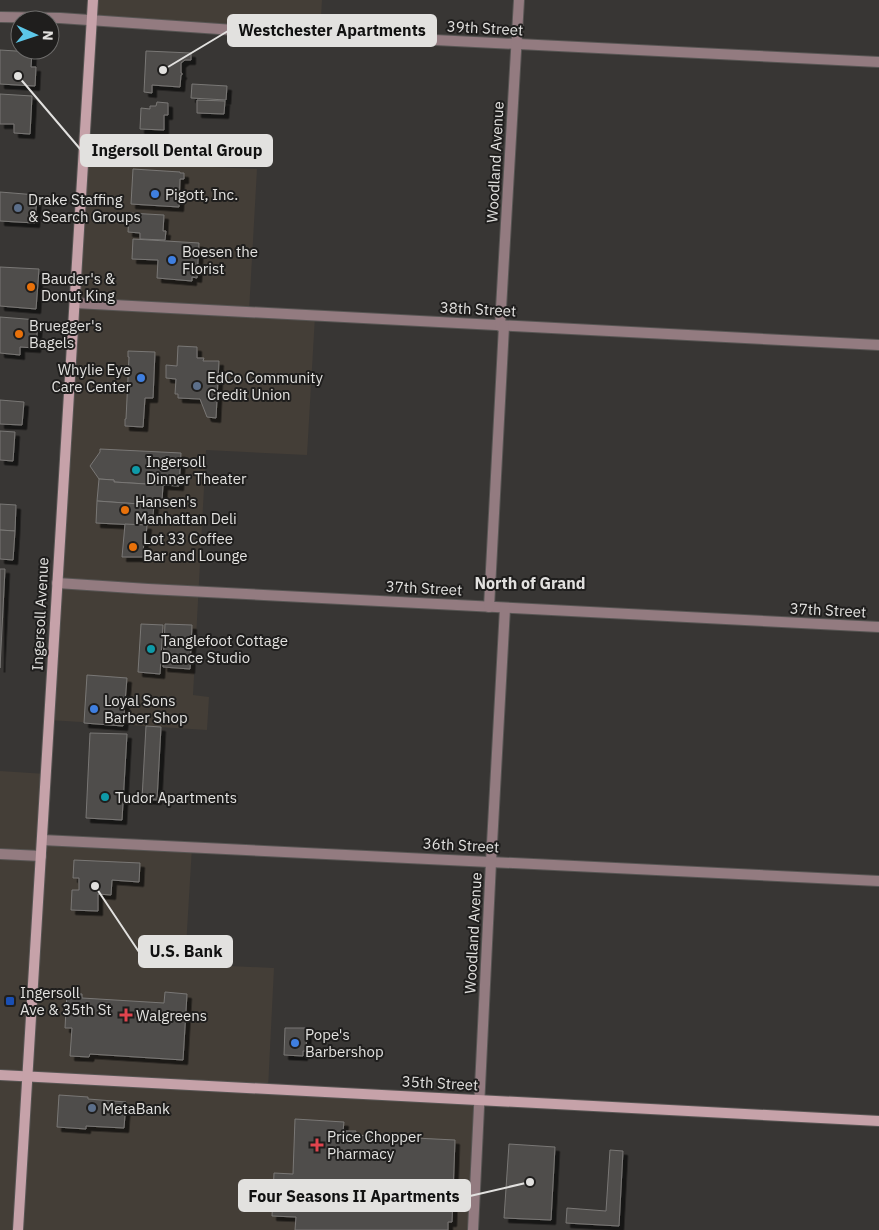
<svg xmlns="http://www.w3.org/2000/svg" width="879" height="1230" viewBox="0 0 879 1230" font-family="'IBM Plex Sans',sans-serif">
<style>
.built{fill:#443e37}
.building{fill:#4f4d4b;stroke:#797775;filter:url(#shadow)}
.lines{fill:none;stroke-linecap:round;stroke-linejoin:round}
.street-casing{stroke:#575553;stroke-width:12}
.secondary-casing{stroke:#575553;stroke-width:12}
.street{stroke:#937b80;stroke-width:10}
.secondary{stroke:#c6a2a9;stroke-width:10}
.shop-dot{fill:#3f7fe0;stroke:#1f1e1d;stroke-width:2}
.service-dot{fill:#5c6f8a;stroke:#1f1e1d;stroke-width:2}
.food-dot{fill:#e8710a;stroke:#1f1e1d;stroke-width:2}
.culture-dot{fill:#0f9aa8;stroke:#1f1e1d;stroke-width:2}
.transit-dot{fill:#1a4fb4;stroke:#1f1e1d;stroke-width:2}
.health-dot{fill:#e0444e;stroke:#1f1e1d;stroke-width:2}
.labels{text-anchor:middle;dominant-baseline:central;stroke-width:4;stroke-linejoin:round;paint-order:stroke}
.street-label{font-size:15px;fill:#e2e1df;stroke:#1f1e1d}
.poi-label{font-size:15px;fill:#e2e1df;stroke:#1f1e1d;text-anchor:start}
.neighbourhood-label{font-size:16px;font-weight:bold;fill:#e2e1df;stroke:#1f1e1d}
.leader{fill:none;stroke:#e2e1df;stroke-width:2}
.callout-dot{fill:#e2e1df;stroke:#1f1e1d;stroke-width:2}
.callout{fill:#e2e1df;stroke:#e2e1df;stroke-width:2}
.callout-label{font-size:16px;text-anchor:middle;font-weight:bold;fill:#111}
</style>
<defs>
<filter id="shadow"><feDropShadow dx="4.5" dy="4.5" stdDeviation="0" flood-color="#0009"/></filter>
</defs>
<rect width="100%" height="100%" fill="#383634"/>
<!-- built -->
<g class="built">
<path d="M93 0H322L320 34 92 19Z"/>
<path d="M83 161 257 169 249 312 315 316 307 455 206 450 193 695 209 697 207 730 49 720Z"/>
<path d="M0 771 46 774 42 840 192 847 185 964 274 968 268 1089 480 1100 473 1230H0Z"/>
</g>
<!-- building -->
<g class="building">
<path d="M0 50 32 52 31 67H36L35 86 0 84Z"/>
<path d="M146 51 191 53V60H185L181 63V73H182V75H181L180 87 152 85V93L144 92Z"/>
<path d="M192 84 227 86 226 100 191 98Z"/>
<path d="M0 94 32 96 30 134 14 133V124H0Z"/>
<path d="M197 100 225 101 224 114 197 113Z"/>
<path d="M157 102 168 103V115H164V130L140 129 141 108 150 109V106H156Z"/>
<path d="M133 169 180 172V173H184V179H180L179 207 131 204Z"/>
<path d="M0 192 37 195 35 223 0 221Z"/>
<path d="M129 213 164 215 163 231H166L165 240 140 239V233L128 232Z"/>
<path d="M133 239 199 243 197 278 192 277V281L157 278 158 260 132 259Z"/>
<path d="M0 267 39 269 36 309 0 306Z"/>
<path d="M0 317 38 320 36 348 20 347V355L0 353Z"/>
<path d="M178 346 197 347V358H204L203 361H219L216 418 207 417 200 399 178 398V394H175L176 379 166 378V365L177 366Z"/>
<path d="M128 351 155 352 153 398H145L143 427 125 426V419H126L129 357H128Z"/>
<path d="M0 400 24 402 22 425 0 424Z"/>
<path d="M0 431 15 432 13 461 0 460Z"/>
<path d="M100 449 181 453 179 486 114 482V480L99 479 90 466 100 452Z"/>
<path d="M99 479 114 480V482L163 485 162 501 139 500V504L97 501Z"/>
<path d="M97 501 154 505 153 515 138 514V525L96 523Z"/>
<path d="M0 504 16 505 15 531 0 530Z"/>
<path d="M125 524 147 525 146 537H144L143 557H122Z"/>
<path d="M0 530 15 531 13 560 0 559Z"/>
<path d="M0 569H5L0 668Z"/>
<path d="M141 624 163 625 160 674 138 672Z"/>
<path d="M165 624 192 625 190 669 163 667Z"/>
<path d="M87 675 127 678 123 726 84 723Z"/>
<path d="M146 726 161 727 157 800 142 799Z"/>
<path d="M90 733 127 734 122 820 86 818Z"/>
<path d="M74 860 140 863 139 882 112 880 111 895 98 894V911L71 910 72 890H79V878H73Z"/>
<path d="M165 992 187 994 183 1060 90 1054 89 1057 70 1056 72 1028H65L67 993 82 994V998L164 1003Z"/>
<path d="M285 1028H307L306 1051H303V1056L284 1055Z"/>
<path d="M59 1095 88 1097V1099L126 1102 124 1128 86 1126V1129L57 1127Z"/>
<path d="M295 1119 344 1122 343 1131H356L355 1135 455 1140 452 1222H448V1230H295L296 1217 272 1216 274 1173 293 1174Z"/>
<path d="M509 1144 555 1147 551 1220 504 1218Z"/>
<path d="M610 1150 623 1151 619 1226 566 1223 567 1208 606 1211Z"/>
</g>
<g class="lines">
<!-- street casing -->
<g class="street-casing">
<g id="street">
<path d="M0 17 60 18 234 30 879 62"/>
<path d="M75 303 879 345"/>
<path d="M500 326 519 0"/>
<path d="M57 583 148 589 879 627"/>
<path d="M489 607 504 326"/>
<path d="M42 840 879 881"/>
<path d="M0 854 41 856"/>
<path d="M473 1230 491 862 505 608"/>
</g>
</g>
<!-- secondary casing -->
<g class="secondary-casing">
<g id="secondary">
<path d="M0 1075 879 1121"/>
<path d="M18 1230 93 0"/>
</g>
</g>
<!-- street -->
<use href="#street" class="street"/>
<!-- secondary -->
<use href="#secondary" class="secondary"/>
</g>
<!-- markers -->
<g class="shop-dot">
<circle cx="155" cy="194" r="5"/>
<circle cx="172" cy="260" r="5"/>
<circle cx="141" cy="378" r="5"/>
<circle cx="94" cy="709" r="5"/>
<circle cx="295" cy="1043" r="5"/>
</g>
<g class="service-dot">
<circle cx="18" cy="208" r="5"/>
<circle cx="197" cy="386" r="5"/>
<circle cx="92" cy="1108" r="5"/>
</g>
<g class="food-dot">
<circle cx="31" cy="287" r="5"/>
<circle cx="19" cy="334" r="5"/>
<circle cx="125" cy="510" r="5"/>
<circle cx="133" cy="547" r="5"/>
</g>
<g class="culture-dot">
<circle cx="136" cy="470" r="5"/>
<circle cx="151" cy="649" r="5"/>
<circle cx="105" cy="797" r="5"/>
</g>
<rect class="transit-dot" x="5" y="996" width="10" height="10" rx="2.5"/>
<g class="health-dot">
<path d="M123.5 1007.5h5v5h5v5h-5v5h-5v-5h-5v-5h5z"/>
<path d="M314.5 1137.5h5v5h5v5h-5v5h-5v-5h-5v-5h5z"/>
</g>
<g class="labels">
<!-- street labels -->
<g class="street-label">
<text transform="translate(485 28) rotate(3)">39th Street</text>
<text transform="translate(495 162) rotate(-87)">Woodland Avenue</text>
<text transform="translate(478 309) rotate(3)">38th Street</text>
<text transform="translate(424 588) rotate(3)">37th Street</text>
<text transform="translate(828 610) rotate(3)">37th Street</text>
<text transform="translate(40 614) rotate(-87)">Ingersoll Avenue</text>
<text transform="translate(461 845) rotate(3)">36th Street</text>
<text transform="translate(473 933) rotate(-87)">Woodland Avenue</text>
<text transform="translate(440 1083) rotate(3)">35th Street</text>
</g>
<!-- poi labels -->
<g class="poi-label">
<text x="165" y="194">Pigott, Inc.</text>
<text x="28" y="199">Drake Staffing<tspan x="28" dy="17">&amp; Search Groups</tspan></text>
<text x="182" y="251">Boesen the<tspan x="182" dy="17">Florist</tspan></text>
<text x="41" y="278">Bauder's &amp;<tspan x="41" dy="17">Donut King</tspan></text>
<text x="29" y="325">Bruegger's<tspan x="29" dy="17">Bagels</tspan></text>
<text x="131" y="369" text-anchor="end">Whylie Eye<tspan x="131" dy="17">Care Center</tspan></text>
<text x="207" y="377">EdCo Community<tspan x="207" dy="17">Credit Union</tspan></text>
<text x="146" y="461">Ingersoll<tspan x="146" dy="17">Dinner Theater</tspan></text>
<text x="135" y="501">Hansen's<tspan x="135" dy="17">Manhattan Deli</tspan></text>
<text x="143" y="538">Lot 33 Coffee<tspan x="143" dy="17">Bar and Lounge</tspan></text>
<text x="161" y="640">Tanglefoot Cottage<tspan x="161" dy="17">Dance Studio</tspan></text>
<text x="104" y="700">Loyal Sons<tspan x="104" dy="17">Barber Shop</tspan></text>
<text x="115" y="797">Tudor Apartments</text>
<text x="20" y="992">Ingersoll<tspan x="20" dy="17">Ave &amp; 35th St</tspan></text>
<text x="136" y="1015">Walgreens</text>
<text x="305" y="1034">Pope's<tspan x="305" dy="17">Barbershop</tspan></text>
<text x="102" y="1108">MetaBank</text>
<text x="327" y="1136">Price Chopper<tspan x="327" dy="17">Pharmacy</tspan></text>
</g>
<!-- neighbourhood labels -->
<g class="neighbourhood-label">
<text x="530" y="583">North of Grand</text>
</g>
</g>
<!-- callouts -->
<path class="leader" d="M163 70L228 31M18 76L81 150M95 886L139 952M530 1182L470 1196"/>
<g class="callout-dot">
<circle cx="163" cy="70" r="5"/>
<circle cx="18" cy="76" r="5"/>
<circle cx="95" cy="886" r="5"/>
<circle cx="530" cy="1182" r="5"/>
</g>
<g class="callout">
<rect x="228" y="15" width="208" height="31" rx="5"/>
<rect x="81" y="135" width="191" height="31" rx="5"/>
<rect x="139" y="936" width="93" height="31" rx="5"/>
<rect x="239" y="1180" width="231" height="31" rx="5"/>
</g>
<g class="callout-label">
<text x="332" y="36">Westchester Apartments</text>
<text x="177" y="156">Ingersoll Dental Group</text>
<text x="186" y="957">U.S. Bank</text>
<text x="354" y="1202">Four Seasons II Apartments</text>
</g>
<!-- north arrow -->
<g transform="translate(35 35) rotate(93)"><circle r="24" fill="#1f1e1d" stroke="#6d6c6b"/>
<path d="M0-4L9 19L0 12L-9 19Z" fill="#5cc7e8"/>
<text y="-8" font-size="14" font-weight="bold" text-anchor="middle" fill="#e2e1df">N</text>
</g>
</svg>
